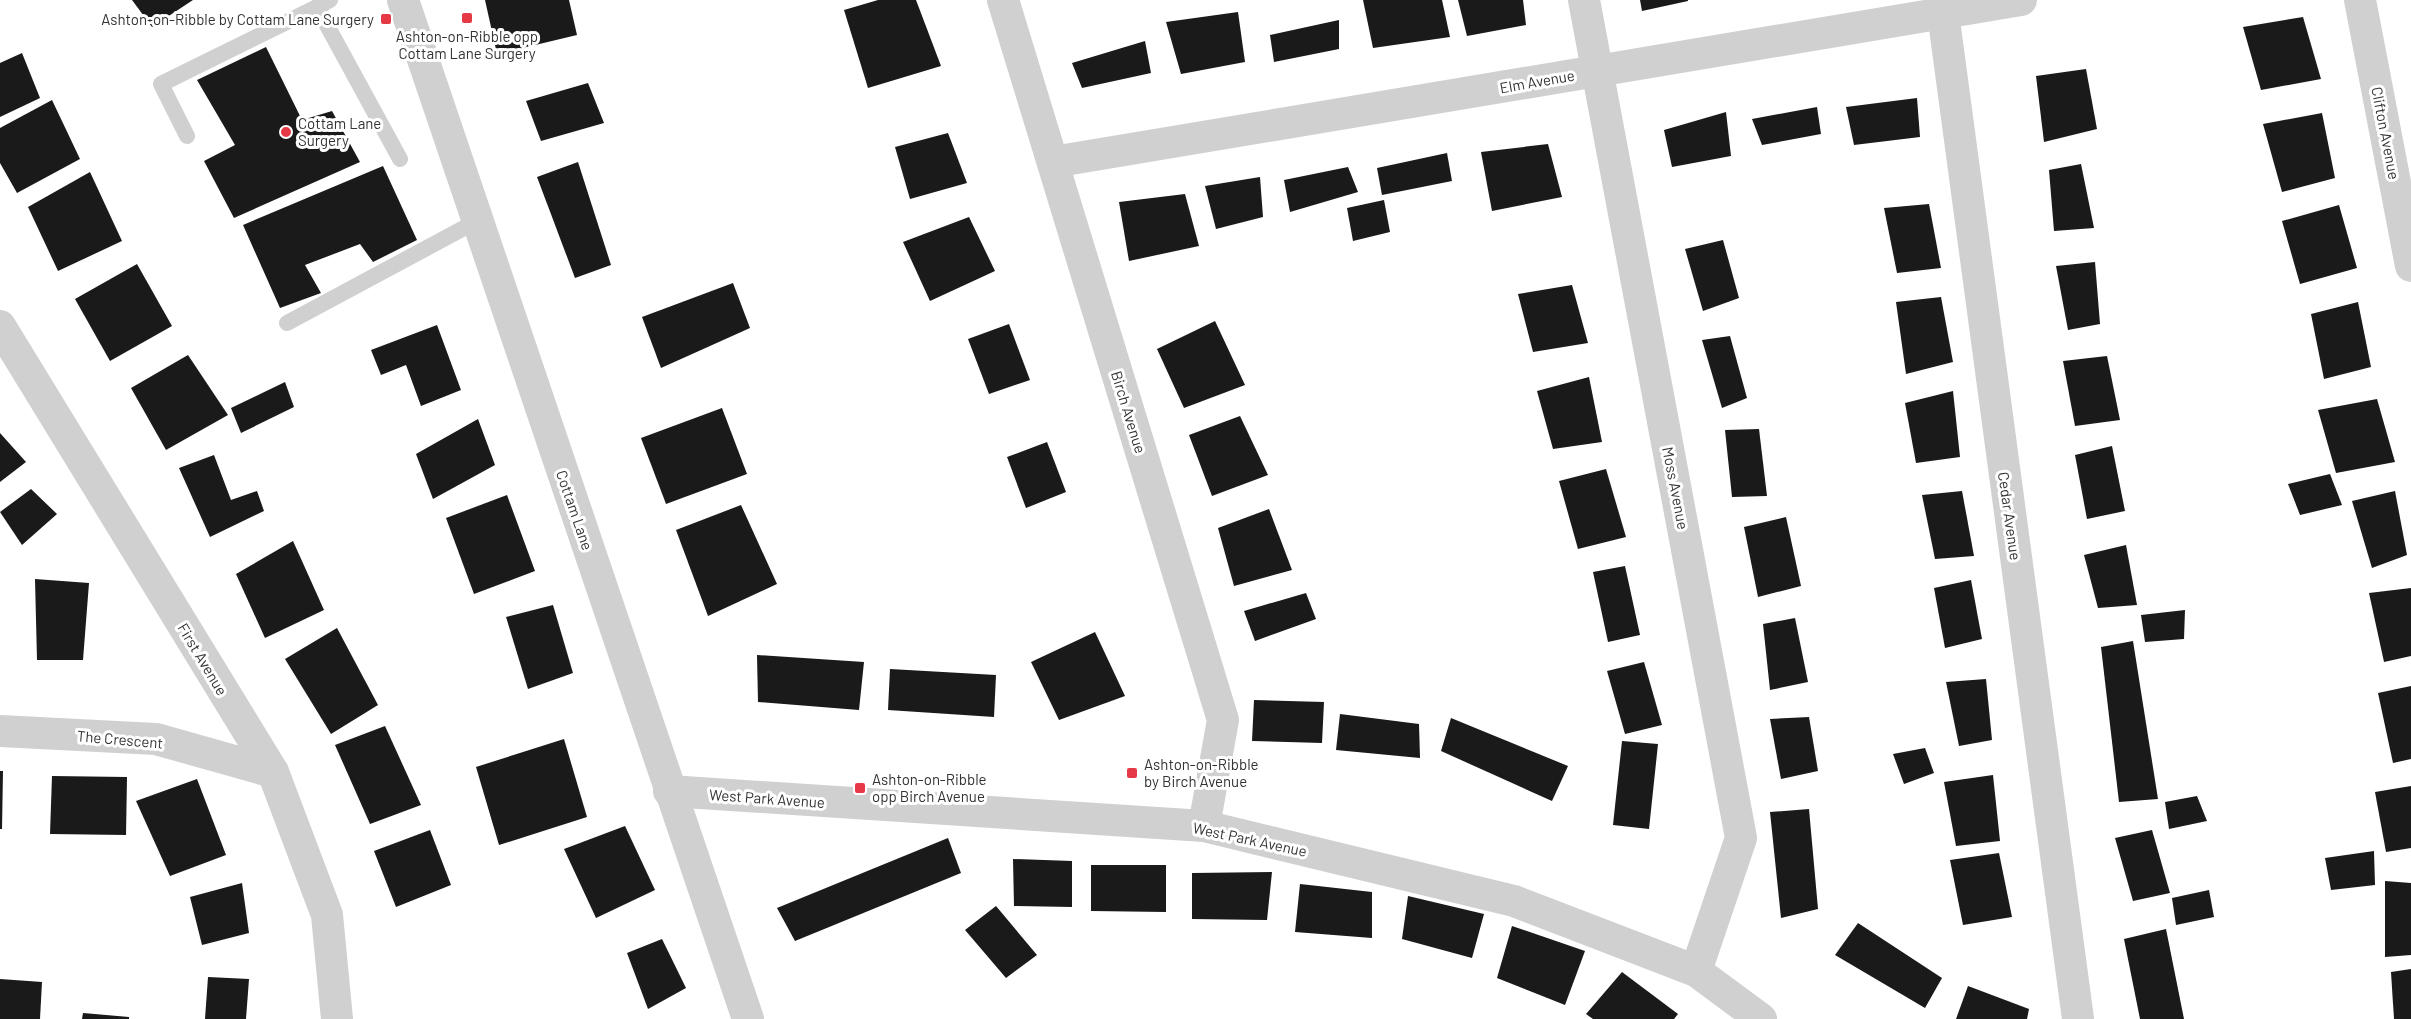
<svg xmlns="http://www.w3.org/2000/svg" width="2411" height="1019" viewBox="0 0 2411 1019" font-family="Barlow,sans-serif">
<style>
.building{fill:#1a1a1a}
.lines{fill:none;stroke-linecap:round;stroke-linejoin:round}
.service{stroke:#d0d0d0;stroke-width:16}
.minor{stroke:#d0d0d0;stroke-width:32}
.poi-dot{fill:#e63946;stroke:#fff;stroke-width:2}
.labels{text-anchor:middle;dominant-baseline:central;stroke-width:6;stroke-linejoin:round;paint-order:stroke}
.poi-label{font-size:15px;fill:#333;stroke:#fff;text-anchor:start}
.street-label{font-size:15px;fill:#333;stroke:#fff}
</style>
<rect width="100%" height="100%" fill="#fff"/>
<!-- building -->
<g class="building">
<path d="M132 0H193L152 27Z"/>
<path d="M485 0H569L577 35 497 54Z"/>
<path d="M878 0H916L941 66 868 88 844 10Z"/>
<path d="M1363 0H1442L1450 37 1373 48Z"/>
<path d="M1458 0H1523L1526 25 1467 36Z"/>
<path d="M1640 0H1688V1L1642 11Z"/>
<path d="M1238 12 1245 62 1181 74 1166 22Z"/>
<path d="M2303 17 2321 79 2261 90 2243 27Z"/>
<path d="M1339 20V49L1274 62 1270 35Z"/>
<path d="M1145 41 1151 73 1082 88 1072 63Z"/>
<path d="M266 47 302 120 332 111 360 162 234 218 204 161 235 145 197 80Z"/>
<path d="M22 53 40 98 0 117V63Z"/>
<path d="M2086 69 2097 129 2044 142 2036 76Z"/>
<path d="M588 83 604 123 541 141 526 101Z"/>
<path d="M1917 98 1920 137 1854 145 1846 107Z"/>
<path d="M52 100 80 159 17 193 0 163V128Z"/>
<path d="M1817 107 1821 134 1762 145 1752 119Z"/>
<path d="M1726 112 1731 156 1672 167 1664 130Z"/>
<path d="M2322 113 2335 178 2282 192 2263 124Z"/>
<path d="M948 133 967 183 910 199 895 147Z"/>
<path d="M1548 144 1562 197 1492 211 1481 152Z"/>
<path d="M1447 153 1452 181 1382 195 1377 168Z"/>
<path d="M578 162 611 265 575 278 537 177Z"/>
<path d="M2081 164 2094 228 2054 231 2049 170Z"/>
<path d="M383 166 417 240 373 262 360 244 305 265 321 293 280 308 243 225Z"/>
<path d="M1348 167 1358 192 1290 212 1284 180Z"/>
<path d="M90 172 122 241 58 271 28 207Z"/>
<path d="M1260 177 1263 217 1216 229 1205 186Z"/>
<path d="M1185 194 1199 246 1129 261 1119 202Z"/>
<path d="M1384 200 1390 232 1353 241 1347 208Z"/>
<path d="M1929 204 1941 268 1897 273 1884 208Z"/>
<path d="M2339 205 2357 268 2300 284 2282 221Z"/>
<path d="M969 217 995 271 930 301 903 242Z"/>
<path d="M1723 240 1739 298 1703 311 1685 249Z"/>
<path d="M2095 262 2100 324 2068 330 2056 266Z"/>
<path d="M137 264 172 326 110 361 75 299Z"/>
<path d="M733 283 750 328 661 368 642 317Z"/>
<path d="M1572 285 1588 343 1533 352 1518 294Z"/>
<path d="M1941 297 1953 362 1906 374 1896 302Z"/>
<path d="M2358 302 2371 367 2324 379 2311 314Z"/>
<path d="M1215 321 1245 385 1184 408 1157 349Z"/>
<path d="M1009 324 1030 380 989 394 968 339Z"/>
<path d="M437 325 461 390 421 406 406 365 381 375 371 350Z"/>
<path d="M1730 336 1747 398 1722 408 1702 340Z"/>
<path d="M188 355 228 415 166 450 131 388Z"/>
<path d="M2107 356 2120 420 2075 426 2063 361Z"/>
<path d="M1589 377 1602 442 1553 449 1537 391Z"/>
<path d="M285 382 294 407 241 433 231 408Z"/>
<path d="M1953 391 1960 457 1916 463 1905 403Z"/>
<path d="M2377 399 2395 462 2336 473 2318 410Z"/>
<path d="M722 408 747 474 666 504 641 438Z"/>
<path d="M1240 416 1268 475 1212 496 1189 435Z"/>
<path d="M478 419 495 465 433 499 416 454Z"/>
<path d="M1759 429 1767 496 1732 497 1725 430Z"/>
<path d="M0 433 26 462 0 482Z"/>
<path d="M1047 442 1066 492 1026 508 1007 457Z"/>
<path d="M2112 446 2125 511 2087 519 2075 455Z"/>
<path d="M214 455 231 500 257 491 264 511 210 537 179 468Z"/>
<path d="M1606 469 1626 537 1578 549 1559 481Z"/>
<path d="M2330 474 2342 505 2300 515 2288 484Z"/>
<path d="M31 489 57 514 22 545 0 512Z"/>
<path d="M1962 491 1974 556 1935 559 1922 495Z"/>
<path d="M2395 491 2407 555 2372 568 2352 501Z"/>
<path d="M507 495 535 571 474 594 446 518Z"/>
<path d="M741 505 777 584 708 616 676 530Z"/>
<path d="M1269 509 1292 570 1234 586 1218 528Z"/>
<path d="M1786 517 1801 586 1758 597 1744 527Z"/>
<path d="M293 541 324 610 265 638 236 574Z"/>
<path d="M2126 545 2137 605 2098 608 2084 555Z"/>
<path d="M1625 566 1640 635 1608 642 1593 572Z"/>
<path d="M35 579 89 583 83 660H37Z"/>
<path d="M1971 580 1982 639 1945 648 1934 588Z"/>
<path d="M2411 588V656L2384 662 2369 593Z"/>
<path d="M1306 593 1316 619 1255 641 1244 611Z"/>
<path d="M553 605 573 673 528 689 506 617Z"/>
<path d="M2185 610 2184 639 2145 642 2141 615Z"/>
<path d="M1795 618 1808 682 1770 690 1763 624Z"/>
<path d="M337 628 378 705 331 734 285 659Z"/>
<path d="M1095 632 1125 696 1059 720 1031 662Z"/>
<path d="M2133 641 2158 799 2119 802 2101 647Z"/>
<path d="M757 655 864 662 859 710 758 702Z"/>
<path d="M1644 662 1662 725 1625 734 1607 671Z"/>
<path d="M890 669 996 675 994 717 888 710Z"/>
<path d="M1986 679 1992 740 1959 746 1946 682Z"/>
<path d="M2411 686V759L2393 763 2378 693Z"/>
<path d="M1254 700 1324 702 1322 743 1252 741Z"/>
<path d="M1340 714 1419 724 1420 758 1336 750Z"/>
<path d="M1809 717 1818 771 1781 779 1770 719Z"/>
<path d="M1451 718 1568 766 1552 801 1441 751Z"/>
<path d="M385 726 421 805 370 824 335 745Z"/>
<path d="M564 739 587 817 499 845 476 767Z"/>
<path d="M1622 741 1658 744 1649 829 1613 825Z"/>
<path d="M1925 748 1934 773 1904 784 1893 754Z"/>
<path d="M0 771H3L2 829H0Z"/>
<path d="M1993 775 2000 841 1956 846 1944 782Z"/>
<path d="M52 776 127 777 126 835 50 834Z"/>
<path d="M197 779 226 855 170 876 136 801Z"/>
<path d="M2411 786V848L2386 852 2375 792Z"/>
<path d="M2197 796 2207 821 2169 829 2165 802Z"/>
<path d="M1809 809 1818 909 1781 918 1770 812Z"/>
<path d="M625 826 655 890 596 918 564 849Z"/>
<path d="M430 830 451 885 396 907 374 851Z"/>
<path d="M2152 830 2170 893 2133 901 2115 838Z"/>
<path d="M948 838 961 873 795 941 777 908Z"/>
<path d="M2374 851 2375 885 2331 890 2325 858Z"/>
<path d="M1999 853 2012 917 1963 925 1950 860Z"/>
<path d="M1013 859 1072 861V907L1014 906Z"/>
<path d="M1091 865H1166V912L1091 911Z"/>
<path d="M1272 872 1267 920 1192 919V873Z"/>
<path d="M2385 881 2411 883V955L2385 957Z"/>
<path d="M242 883 249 933 202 945 190 897Z"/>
<path d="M1300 884 1372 892V938L1295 932Z"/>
<path d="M2209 890 2214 917 2176 925 2172 898Z"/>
<path d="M1408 896 1484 914 1472 958 1402 939Z"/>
<path d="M996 906 1037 955 1006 978 965 930Z"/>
<path d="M1858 923 1942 978 1925 1008 1835 955Z"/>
<path d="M1512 926 1585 951 1565 1005 1497 978Z"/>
<path d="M2166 929 2184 1019H2140L2124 939Z"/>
<path d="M662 939 686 988 648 1009 627 953Z"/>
<path d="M2411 969V1019H2394L2391 972Z"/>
<path d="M1622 972 1678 1014 1674 1019H1593L1586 1014Z"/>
<path d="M208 977 249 979 246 1019H205Z"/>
<path d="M0 979 42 982 40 1019H0Z"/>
<path d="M1968 986 2029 1009 2027 1019H1956Z"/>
<path d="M83 1013 129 1017V1019H82Z"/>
</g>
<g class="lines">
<!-- service -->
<g class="service">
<path d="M330 0 317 7 400 159"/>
<path d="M187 136 161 84 317 7"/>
<path d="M287 323 477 221"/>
</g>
<!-- minor -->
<g class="minor">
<path d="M403 0 748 1019"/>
<path d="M1003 0 1223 720 1204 826"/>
<path d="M1584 0 1741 838 1696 971"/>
<path d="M2360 0 2411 266"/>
<path d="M1943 13 2078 1019"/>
<path d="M1053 162 2021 0"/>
<path d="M0 326 273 772 327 915 337 1019"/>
<path d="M0 731 156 739 273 772"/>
<path d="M669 791 1204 826 1514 901 1696 971 1761 1019"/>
</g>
</g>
<!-- markers -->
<g class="poi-dot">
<rect x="461" y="12" width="12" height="12" rx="3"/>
<rect x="380" y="13" width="12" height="12" rx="3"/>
<circle cx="286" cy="132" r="6"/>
<rect x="1126" y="767" width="12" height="12" rx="3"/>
<rect x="854" y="782" width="12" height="12" rx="3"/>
</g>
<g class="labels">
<!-- poi labels -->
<g class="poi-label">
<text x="374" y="19" text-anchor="end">Ashton-on-Ribble by Cottam Lane Surgery</text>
<text x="467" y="36" text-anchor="middle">Ashton-on-Ribble opp<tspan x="467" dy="17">Cottam Lane Surgery</tspan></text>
<text x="298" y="123">Cottam Lane<tspan x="298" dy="17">Surgery</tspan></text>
<text x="1144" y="764">Ashton-on-Ribble<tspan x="1144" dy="17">by Birch Avenue</tspan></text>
<text x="872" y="779">Ashton-on-Ribble<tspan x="872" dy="17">opp Birch Avenue</tspan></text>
</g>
<!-- street labels -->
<g class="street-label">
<text transform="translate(1537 81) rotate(-10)">Elm Avenue</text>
<text transform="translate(2386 133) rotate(79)">Clifton Avenue</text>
<text transform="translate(1129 412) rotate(73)">Birch Avenue</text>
<text transform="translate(1676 488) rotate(79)">Moss Avenue</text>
<text transform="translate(575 510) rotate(71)">Cottam Lane</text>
<text transform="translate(2010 516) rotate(82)">Cedar Avenue</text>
<text transform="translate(203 659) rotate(59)">First Avenue</text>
<text transform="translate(120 739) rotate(5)">The Crescent</text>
<text transform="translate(767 798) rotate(4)">West Park Avenue</text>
<text transform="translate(1250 839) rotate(12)">West Park Avenue</text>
</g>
</g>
</svg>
